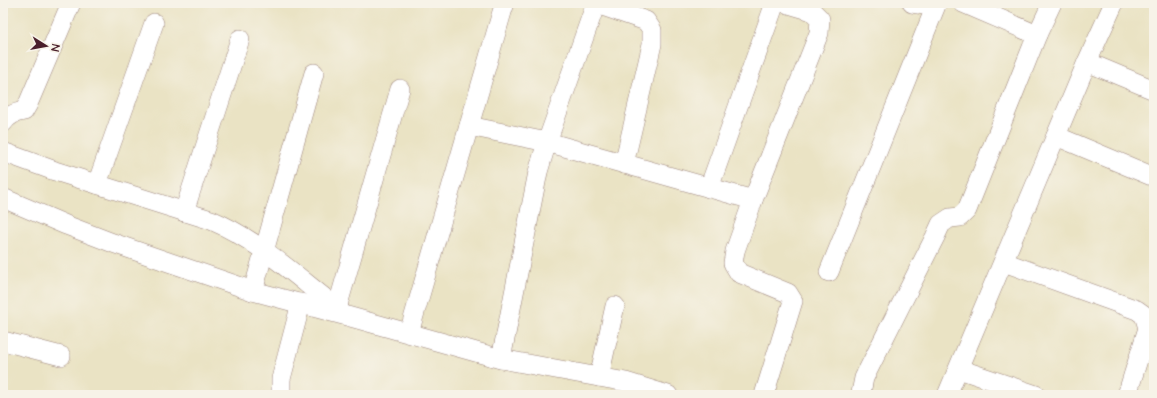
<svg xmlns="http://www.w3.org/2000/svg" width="1157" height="398" viewBox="0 0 1157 398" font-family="'Architects Daughter',sans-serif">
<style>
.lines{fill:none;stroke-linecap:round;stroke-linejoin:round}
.minor-casing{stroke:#9a8178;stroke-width:20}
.minor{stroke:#fff;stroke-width:19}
</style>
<rect width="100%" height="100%" fill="#f7f3e8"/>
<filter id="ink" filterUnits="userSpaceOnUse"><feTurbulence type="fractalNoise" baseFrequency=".025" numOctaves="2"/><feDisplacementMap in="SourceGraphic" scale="8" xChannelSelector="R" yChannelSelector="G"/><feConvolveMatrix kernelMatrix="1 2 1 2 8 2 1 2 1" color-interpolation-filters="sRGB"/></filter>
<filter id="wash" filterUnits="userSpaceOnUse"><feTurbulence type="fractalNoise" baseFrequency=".012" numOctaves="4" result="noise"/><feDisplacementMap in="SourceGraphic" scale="16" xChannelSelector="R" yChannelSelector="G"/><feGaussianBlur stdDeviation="0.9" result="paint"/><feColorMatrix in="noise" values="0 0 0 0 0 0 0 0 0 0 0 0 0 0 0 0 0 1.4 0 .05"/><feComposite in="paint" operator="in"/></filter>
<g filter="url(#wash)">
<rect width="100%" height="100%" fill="#eae3c4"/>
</g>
<g filter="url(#ink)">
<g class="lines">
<!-- minor casing -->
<g class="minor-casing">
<g id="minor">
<path d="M594 3 646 21 652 30V44L624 164"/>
<path d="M912 3 931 6 935 3"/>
<path d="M963 3 1037 35"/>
<path d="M1087 62 1154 90"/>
<path d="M3 123C9 115 14 113 24 111L28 104 71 3"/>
<path d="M469 126 547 142 753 200"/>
<path d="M1056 136 1154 177"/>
<path d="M3 152 55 171 211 220C260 241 298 278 340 310"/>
<path d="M97 184 154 23"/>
<path d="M709 188 775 3"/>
<path d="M3 198 66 225 113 243 253 291 347 316 501 359 626 382 668 395"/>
<path d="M184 212 240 39"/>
<path d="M1004 262 1137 310 1144 315 1148 328 1127 395"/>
<path d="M829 272 937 3"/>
<path d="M253 291 314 73"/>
<path d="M337 308 400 89"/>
<path d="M409 333 502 12 505 3"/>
<path d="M3 341 61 356"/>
<path d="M501 359 538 172 547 142 596 3"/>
<path d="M959 369 1036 395"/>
<path d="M599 377 615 306"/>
<path d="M283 395 281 393V379L301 303"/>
<path d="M764 395 793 301 788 293 739 273 733 263 735 251 753 200 819 33 820 19 812 11 785 3"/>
<path d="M863 395 861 393 864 378 935 237 941 224 950 218 960 217 967 210 1037 35 1052 3"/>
<path d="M947 395 1087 62 1114 3"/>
</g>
</g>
<!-- minor -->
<use href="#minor" class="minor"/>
</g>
</g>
<!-- margin -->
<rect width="1157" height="398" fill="none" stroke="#f7f3e8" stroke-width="16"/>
<!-- north arrow -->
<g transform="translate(46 46) rotate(101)" stroke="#f7f3e8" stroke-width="3" paint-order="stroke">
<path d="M0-3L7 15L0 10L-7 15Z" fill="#4a1f2b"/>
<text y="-6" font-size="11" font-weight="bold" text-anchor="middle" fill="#4a1f2b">N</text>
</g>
</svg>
